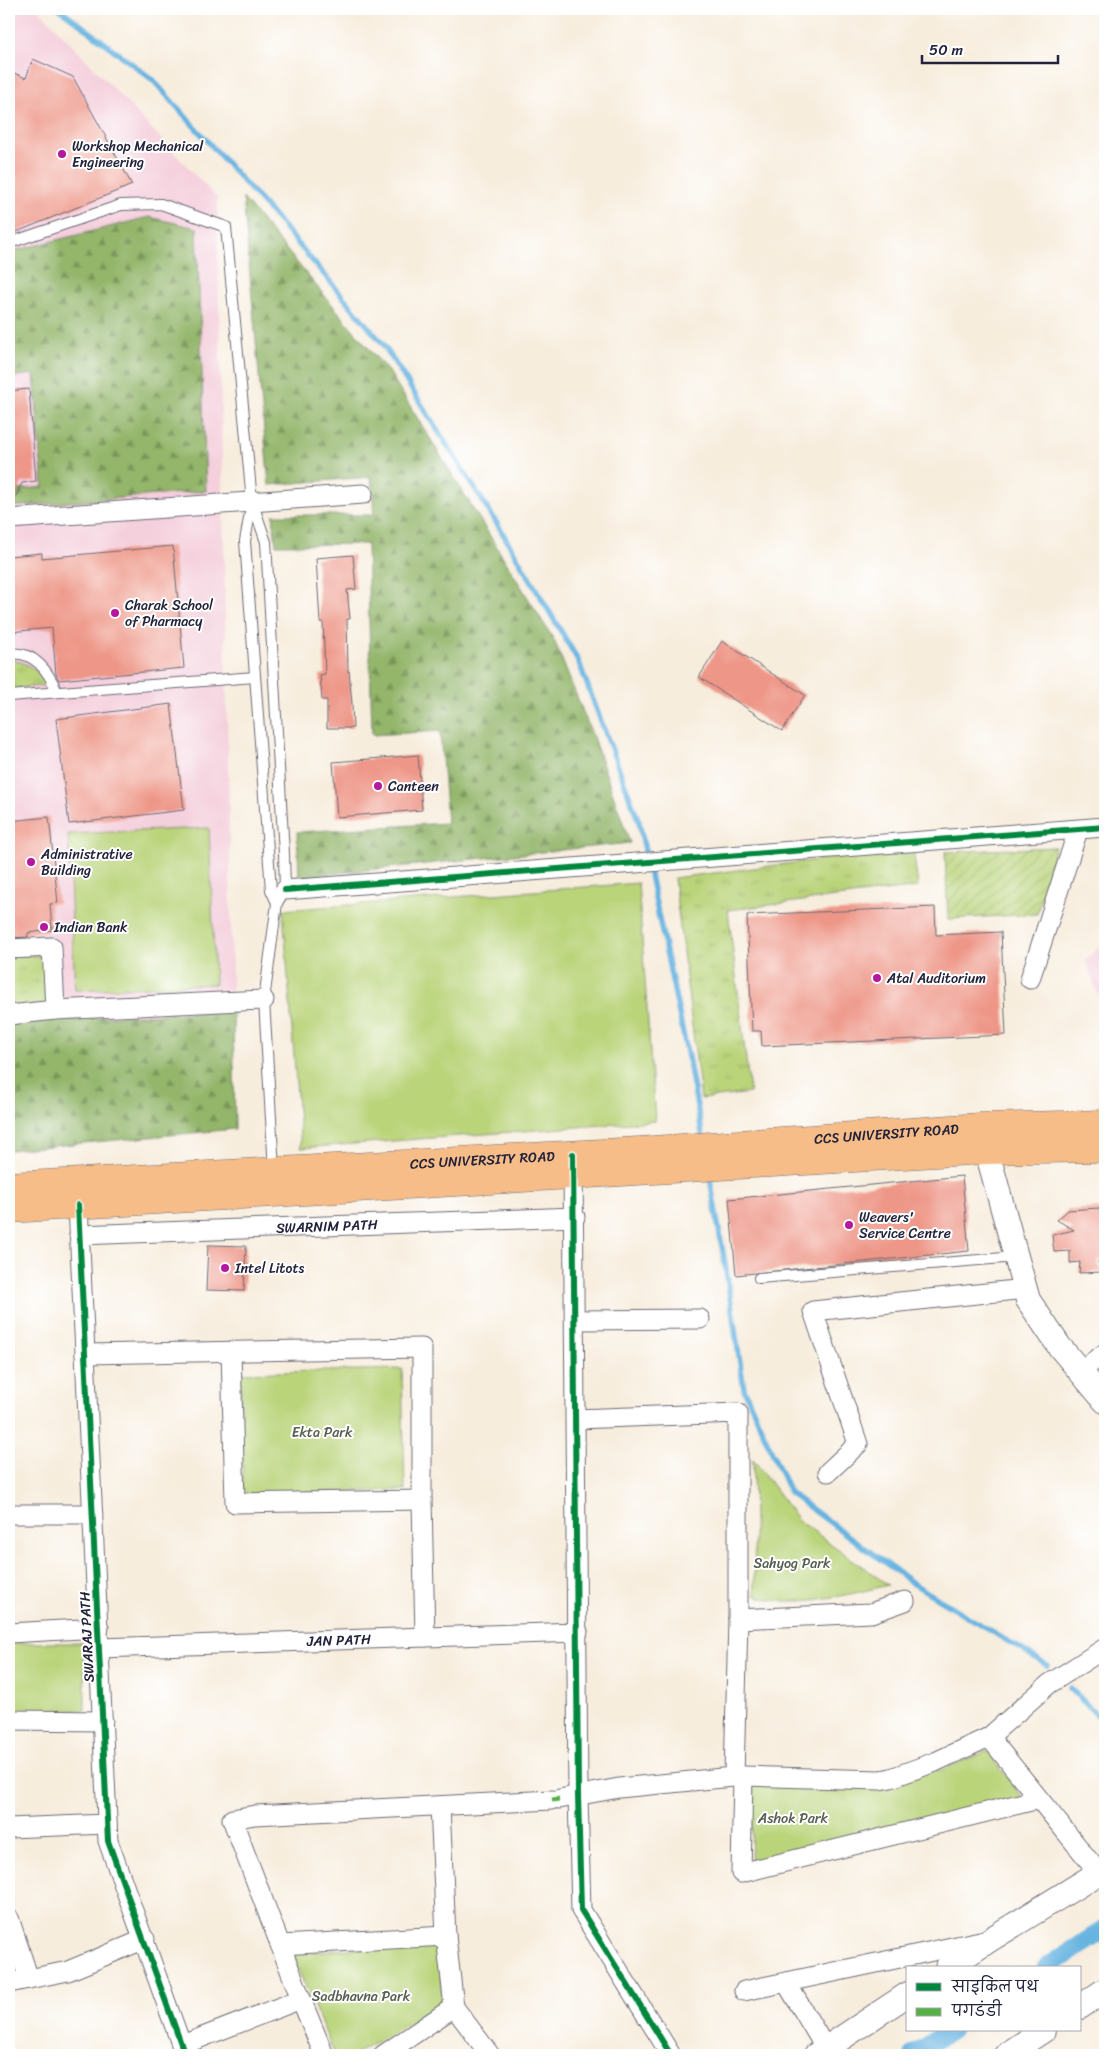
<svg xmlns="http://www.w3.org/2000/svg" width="1114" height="2064" viewBox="0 0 1114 2064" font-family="Sriracha,'Playpen Sans Deva',sans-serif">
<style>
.built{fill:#f4cfdc}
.grass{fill:url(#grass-tufts);stroke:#6e7b5a}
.forest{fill:url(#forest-firs);stroke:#5a6c52}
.park{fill:#bad47a;stroke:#6e7b5a}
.garden{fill:url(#garden-furrows);stroke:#6e7b5a}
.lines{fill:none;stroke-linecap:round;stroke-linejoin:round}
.stream{stroke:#68b4e1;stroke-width:5.5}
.canal{stroke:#68b4e1;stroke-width:19}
.building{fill:#ee9788}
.service-casing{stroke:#6d6974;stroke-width:12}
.minor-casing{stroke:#6d6974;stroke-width:21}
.tertiary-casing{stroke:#6d6974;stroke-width:26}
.trunk-casing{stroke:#6d6974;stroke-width:29}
.service{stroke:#fff;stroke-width:10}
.minor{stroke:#fff;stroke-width:19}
.tertiary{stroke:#fff;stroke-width:24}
.trunk{stroke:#f7bd88;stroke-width:28}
.quiet{stroke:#55b146;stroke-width:5;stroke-dasharray:10 5;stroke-linecap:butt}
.cycleway-casing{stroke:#fff;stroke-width:9}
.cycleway{stroke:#00873e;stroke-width:6}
.poi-dot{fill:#b5179e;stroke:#fff;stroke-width:2}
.labels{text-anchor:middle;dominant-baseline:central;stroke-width:4;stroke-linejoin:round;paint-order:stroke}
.poi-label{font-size:14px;fill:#22223b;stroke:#fff;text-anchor:start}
.street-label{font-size:14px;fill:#22223b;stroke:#fff}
.park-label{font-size:14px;fill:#576051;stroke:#fff}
</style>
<defs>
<pattern id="grass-tufts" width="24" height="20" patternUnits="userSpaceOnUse" patternTransform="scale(1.25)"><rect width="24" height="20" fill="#bad47a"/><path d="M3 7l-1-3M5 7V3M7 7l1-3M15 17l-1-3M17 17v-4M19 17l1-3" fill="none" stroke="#a0b66a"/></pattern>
<pattern id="forest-firs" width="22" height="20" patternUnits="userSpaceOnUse" patternTransform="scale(1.25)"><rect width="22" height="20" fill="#93b66a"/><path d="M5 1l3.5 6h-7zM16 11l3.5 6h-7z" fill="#789458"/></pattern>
<pattern id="garden-furrows" width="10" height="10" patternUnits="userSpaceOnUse" patternTransform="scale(1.25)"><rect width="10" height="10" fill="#bad47a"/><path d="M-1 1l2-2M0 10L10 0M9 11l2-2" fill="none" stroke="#a0b66a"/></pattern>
</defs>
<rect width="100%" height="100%" fill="#fff"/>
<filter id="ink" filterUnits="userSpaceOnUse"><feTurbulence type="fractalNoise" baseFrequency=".02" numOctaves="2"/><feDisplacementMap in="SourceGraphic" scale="10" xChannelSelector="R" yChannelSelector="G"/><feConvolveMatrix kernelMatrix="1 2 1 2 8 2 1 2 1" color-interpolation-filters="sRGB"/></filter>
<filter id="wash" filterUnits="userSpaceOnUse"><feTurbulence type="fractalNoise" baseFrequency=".0096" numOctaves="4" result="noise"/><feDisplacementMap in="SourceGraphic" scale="20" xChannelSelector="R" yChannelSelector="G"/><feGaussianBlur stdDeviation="1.12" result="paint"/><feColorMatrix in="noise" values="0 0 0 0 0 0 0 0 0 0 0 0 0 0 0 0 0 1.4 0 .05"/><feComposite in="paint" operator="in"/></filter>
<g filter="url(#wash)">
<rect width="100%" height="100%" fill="#f7eddd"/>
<!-- built -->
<g class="built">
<path d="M9 9H38L217 198 235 1129 9 1150Z"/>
<path d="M1105 942V1012L1085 960Z"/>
</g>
<!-- grass -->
<g class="grass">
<path d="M15 660C30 665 39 671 48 685L9 689V661Z"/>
<path d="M913 848 918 887 728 910 750 1093 701 1099 674 878Z"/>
<path d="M41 955 45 959 50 1004 9 1007V956Z"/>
</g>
<!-- forest -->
<g class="forest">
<path d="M243 198 391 375 554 640 592 734 630 843 299 877 297 832 447 823 440 731 372 735 367 544 276 545 273 515H374L371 477 269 485Z"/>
<path d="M149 217 197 228 206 491 9 507V491L43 487 34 374 9 377V252Z"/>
<path d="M233 1011 235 1129 9 1150V1021Z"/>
</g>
<!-- park -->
<g class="park">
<path d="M209 828 215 984 75 990 68 834Z"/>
<path d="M638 883 655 1121 301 1148 283 910Z"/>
<path d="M402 1369 405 1490 243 1494 240 1373Z"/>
<path d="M753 1459 798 1520 888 1585C854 1594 787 1610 755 1595Z"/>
<path d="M9 1643H84L85 1710 9 1711Z"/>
<path d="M987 1751 1027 1803 751 1870 753 1776 880 1780 941 1770Z"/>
<path d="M439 1943 442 2004 354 2055H335L291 1953Z"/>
</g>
<!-- garden -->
<path class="garden" d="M1055 847 1037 914 948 919 945 852Z"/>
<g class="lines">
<!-- stream -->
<g class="stream">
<path d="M60 9 153 80 283 226 383 344 496 522 578 660 639 822 688 1057 703 1139"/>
<path d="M709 1173 725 1264 744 1389 790 1493 914 1584 1047 1665"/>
<path d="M1070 1688 1105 1723"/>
</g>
<!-- canal -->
<g class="canal">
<path d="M1046 1968 1105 1929"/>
<path d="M913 2055 951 2030"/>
</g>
</g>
<g id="blocks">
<!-- building -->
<g class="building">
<path d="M33 59 73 77 132 185 9 235V71L26 78Z"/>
<path d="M29 389 36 481 22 483 11 508H9V464H11L9 437V391Z"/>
<path d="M173 546 184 668 59 680 56 674 52 628 9 632V556L42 553V558Z"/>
<path d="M353 555 356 589 347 590 350 619H347L348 672 349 671 352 704 353 728H327V700H322L320 675 325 674 323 622H320L316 558Z"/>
<path d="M722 641 805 695 782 731 699 677Z"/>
<path d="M171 704 184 810 69 824 56 719Z"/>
<path d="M418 755 422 810 337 817 333 762Z"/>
<path d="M49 817 58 903 50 904 52 930 28 933V937L9 938V821Z"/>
<path d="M935 907 936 935 1001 932 1006 1035 762 1046 761 1031H752L747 915Z"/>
<path d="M962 1176 969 1251 736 1275 729 1199Z"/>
<path d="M1099 1208 1101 1214H1105V1259L1098 1261 1102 1272 1079 1273 1080 1262 1070 1263V1251L1054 1252 1052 1235 1074 1230 1057 1220 1068 1210Z"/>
<path d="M208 1245 246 1246 244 1291 206 1290Z"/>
</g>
</g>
</g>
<g filter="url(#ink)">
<use href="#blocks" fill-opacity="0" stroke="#6d6974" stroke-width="1"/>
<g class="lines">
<!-- service casing -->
<g class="service-casing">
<g id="service">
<path d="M9 243 121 205 161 204 226 227 252 501 266 542 284 854 285 890 277 903 264 1000 274 1170"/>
<path d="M252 502 245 541 271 890 277 903"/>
<path d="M9 654C34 650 49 672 57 692"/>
<path d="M9 696 255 677"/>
<path d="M759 1278 1016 1257"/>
</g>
</g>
<!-- minor casing -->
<g class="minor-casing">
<g id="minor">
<path d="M9 519 363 494"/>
<path d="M285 890 1105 827"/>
<path d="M9 949 52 947 55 1010"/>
<path d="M1030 979 1078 830"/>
<path d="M9 1015 55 1010 264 1000"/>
<path d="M573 1163 578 1795 581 1910 671 2055"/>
<path d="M78 1205 108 1841 185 2055"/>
<path id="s1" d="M79 1235 575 1217"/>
<path d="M575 1320 700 1319"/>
<path d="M231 1351 235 1503 422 1500"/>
<path d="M85 1354 422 1348V1500L425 1637"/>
<path d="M1080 1371 1105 1353"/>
<path d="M576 1419 738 1413V1619L871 1613 905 1601"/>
<path d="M828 1472 858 1444 813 1311 1025 1289"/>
<path d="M9 1514H93"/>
<path d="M9 1633 99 1628"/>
<path id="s2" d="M100 1648 578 1632"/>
<path d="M9 1720 103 1721"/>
<path d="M989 1737 1099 1873"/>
<path d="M743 1776 741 1873 1039 1799"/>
<path d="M734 1777 738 1619"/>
<path d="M559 1799 619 1788 743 1776 880 1780 891 1778 935 1762 989 1737 1049 1684 1105 1648"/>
<path d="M440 1806 446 1936 454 2007"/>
<path d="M9 1828 107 1824"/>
<path d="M9 1918 29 1979"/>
<path d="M280 1945 446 1936"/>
<path d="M786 1982 826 2049"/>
<path d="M9 1983 68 1971 145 1939"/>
<path d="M744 1991 985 1940"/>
<path d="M301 1999 232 1819 255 1815 552 1800"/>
<path d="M182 2045 301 1999 324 2055"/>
<path d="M383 2055 454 2007 490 2055"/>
</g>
</g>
<!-- tertiary casing -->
<g class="tertiary-casing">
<g id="tertiary">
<path d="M982 1133 1028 1300 1059 1346 1105 1401"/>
<path d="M947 1968 991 1939 1105 1869"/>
<path d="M1080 2007 1105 1990"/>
<path d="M816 2055 908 1994"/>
<path d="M1006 2055 1044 2030"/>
</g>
</g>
<!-- trunk casing -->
<g class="trunk-casing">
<g id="trunk">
<path id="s3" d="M9 1186 639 1151 980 1127 1105 1124"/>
<path d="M9 1209 986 1150 1105 1148"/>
</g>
</g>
<!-- service -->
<use href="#service" class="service"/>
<!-- minor -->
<use href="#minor" class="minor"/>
<!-- tertiary -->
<use href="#tertiary" class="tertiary"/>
<!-- trunk -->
<use href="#trunk" class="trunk"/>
<!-- quiet -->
<path class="quiet" d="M552 1800 559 1799"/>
<!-- cycleway casing -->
<g class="cycleway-casing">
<g id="cycleway">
<path d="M285 890 1105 827"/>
<path d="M573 1154 578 1795 581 1910 671 2055"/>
<path d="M78 1205 108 1841 185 2055"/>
</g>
</g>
<!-- cycleway -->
<use href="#cycleway" class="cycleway"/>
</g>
</g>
<!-- markers -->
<g class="poi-dot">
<circle cx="62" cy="154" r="5"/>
<circle cx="115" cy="613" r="5"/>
<circle cx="378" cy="786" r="5"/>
<circle cx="31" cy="862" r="5"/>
<circle cx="44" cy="927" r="5"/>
<circle cx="877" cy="978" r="5"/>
<circle cx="849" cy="1225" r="5"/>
<circle cx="225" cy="1268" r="5"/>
</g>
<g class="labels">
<!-- poi labels -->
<g class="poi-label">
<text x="72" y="146">Workshop Mechanical<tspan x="72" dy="16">Engineering</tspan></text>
<text x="125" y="605">Charak School<tspan x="125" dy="16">of Pharmacy</tspan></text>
<text x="388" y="786">Canteen</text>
<text x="41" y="854">Administrative<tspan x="41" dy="16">Building</tspan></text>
<text x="54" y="927">Indian Bank</text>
<text x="887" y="978">Atal Auditorium</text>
<text x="859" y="1217">Weavers'<tspan x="859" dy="16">Service Centre</tspan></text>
<text x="235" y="1268">Intel Litots</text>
</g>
<!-- street labels -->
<g class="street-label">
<text stroke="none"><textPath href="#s3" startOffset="879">CCS UNIVERSITY ROAD</textPath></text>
<text stroke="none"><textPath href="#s3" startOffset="474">CCS UNIVERSITY ROAD</textPath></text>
<text stroke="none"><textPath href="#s1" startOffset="248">SWARNIM PATH</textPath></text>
<text transform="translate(87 1637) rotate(-93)">SWARAJ PATH</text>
<text stroke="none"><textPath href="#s2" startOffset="239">JAN PATH</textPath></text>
</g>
<!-- park labels -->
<g class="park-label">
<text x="322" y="1432">Ekta Park</text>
<text x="792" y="1563">Sahyog Park</text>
<text x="793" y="1818">Ashok Park</text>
<text x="361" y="1996">Sadbhavna Park</text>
</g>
</g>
<!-- margin -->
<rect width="1114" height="2064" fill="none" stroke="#fff" stroke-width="30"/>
<!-- legend -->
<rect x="906" y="1966" width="175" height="65" fill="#ffffff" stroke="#a7a7b1"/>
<rect x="916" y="1983" width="25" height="8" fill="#00873e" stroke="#a7a7b1"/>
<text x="952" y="1992" font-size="15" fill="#22223b">साइकिल पथ</text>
<rect x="916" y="2008" width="25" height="8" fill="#55b146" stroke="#a7a7b1"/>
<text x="952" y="2016" font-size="15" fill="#22223b">पगडंडी</text>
<!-- scale -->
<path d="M922 55v8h136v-8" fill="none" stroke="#22223b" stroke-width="2.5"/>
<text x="929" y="55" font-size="15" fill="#22223b" stroke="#ffffff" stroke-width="4" paint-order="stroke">50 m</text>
</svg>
